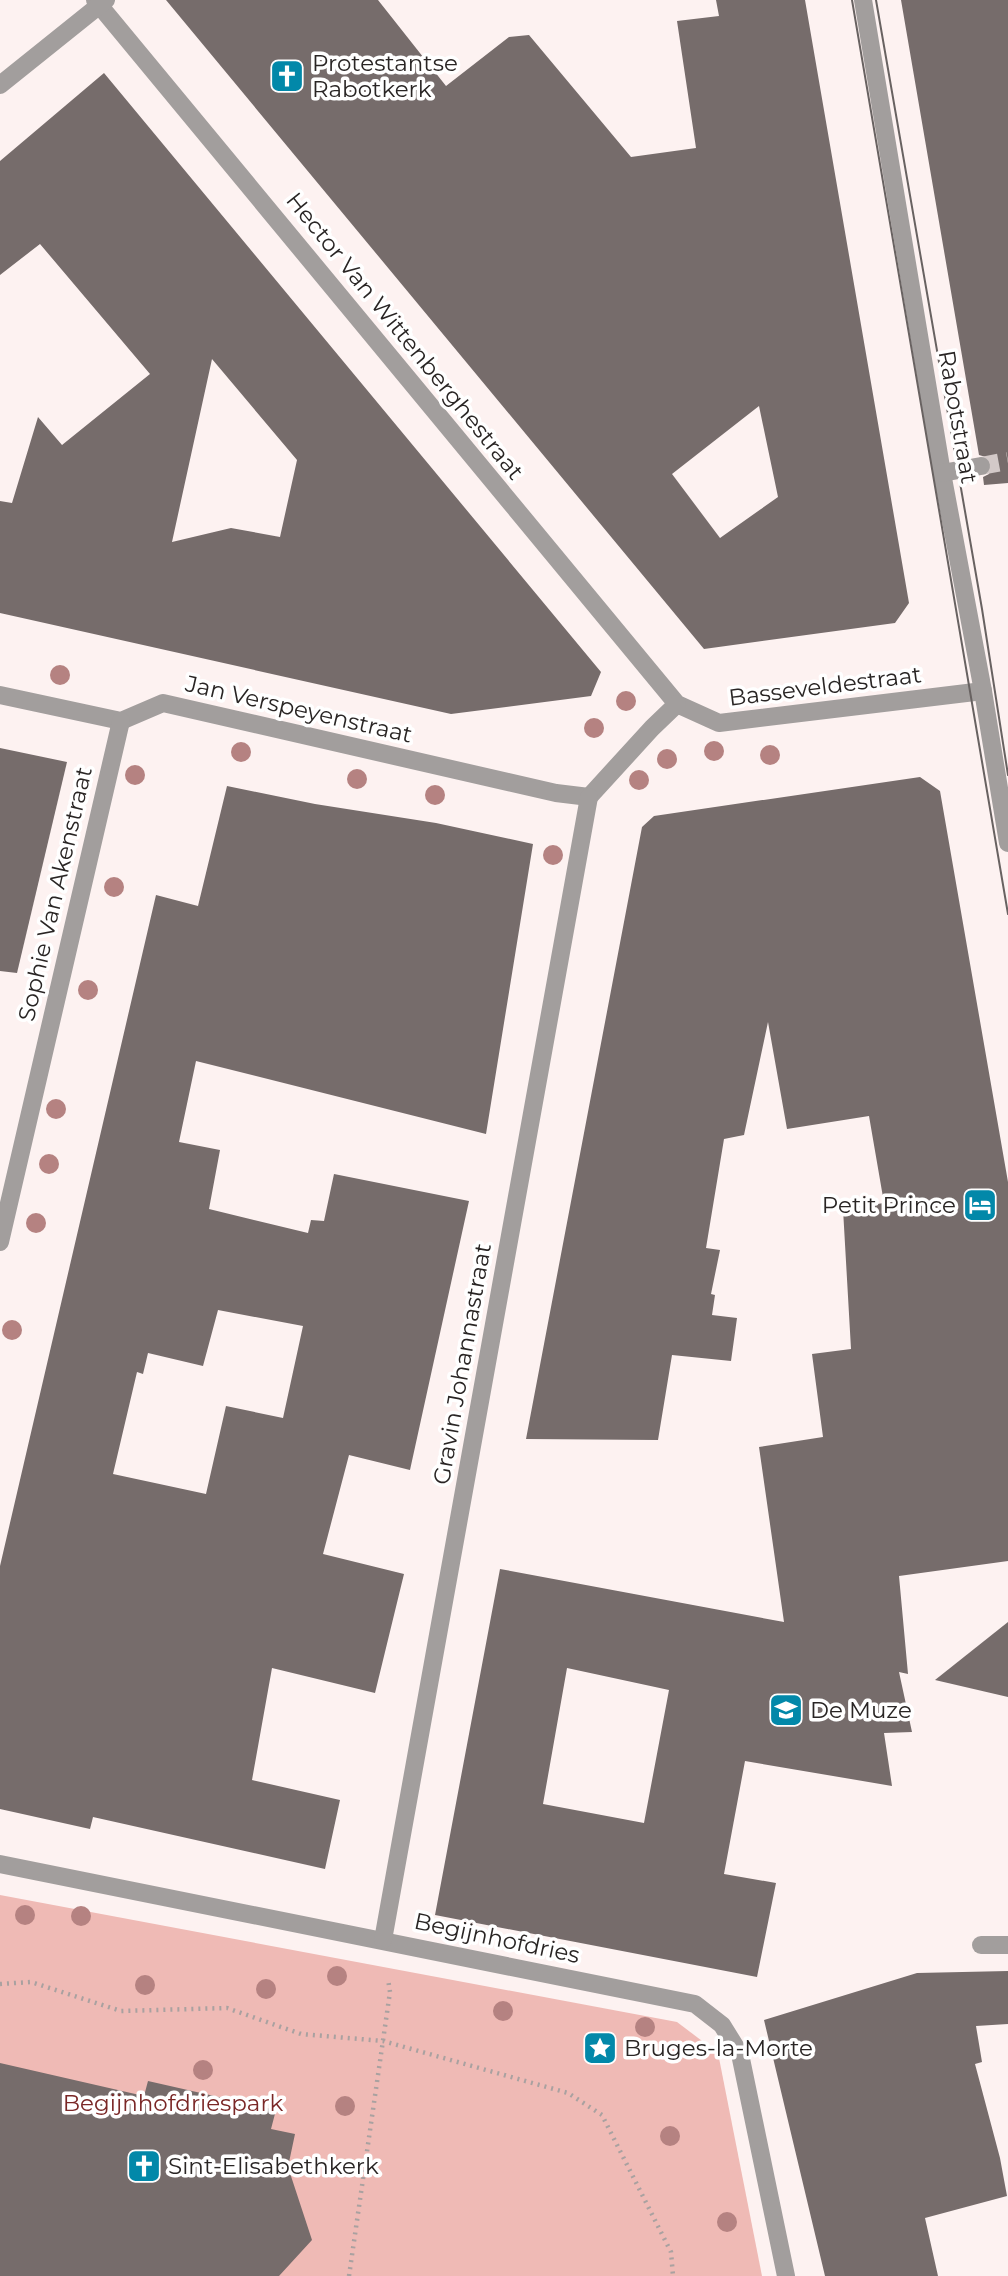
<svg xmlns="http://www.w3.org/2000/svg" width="1008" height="2276" viewBox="0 0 1008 2276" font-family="Montserrat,sans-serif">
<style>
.green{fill:#efbab5}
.building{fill:#766c6b;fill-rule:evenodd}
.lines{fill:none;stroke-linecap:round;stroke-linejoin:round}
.minor-tunnel{stroke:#d3c9c8;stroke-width:18;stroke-dasharray:18 9;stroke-linecap:butt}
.path{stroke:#a9a1a0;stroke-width:4.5;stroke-dasharray:2 5;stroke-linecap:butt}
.minor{stroke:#a29e9d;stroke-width:18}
.tram{stroke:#686261;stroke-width:2}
.tree{fill:#b58281}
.labels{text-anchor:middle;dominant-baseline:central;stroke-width:7;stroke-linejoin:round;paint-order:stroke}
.poi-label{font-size:23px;fill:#292524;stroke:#fff;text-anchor:start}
.street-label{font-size:23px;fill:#292524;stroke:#fff}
.park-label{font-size:23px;fill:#7a2726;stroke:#fff}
</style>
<rect width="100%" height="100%" fill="#fdf2f1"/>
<!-- green -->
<path class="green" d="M0 1895 677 2022 718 2053 762 2276H0Z"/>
<!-- building -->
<g class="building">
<path d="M166 0H378L446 86 509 37 529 35 631 157 696 148 677 21 719 16 716 0H805L909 603 895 623 704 649ZM759 406 778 497 720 538 672 474Z"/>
<path d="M901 0H1008V483L984 485 983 477 989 474 992 465 989 458 979 455Z"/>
<path d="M104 73 601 672 591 696 451 714 0 613V501L12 503 38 417 62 445 150 374 40 244 0 275V161ZM212 359 297 460 280 537 231 528 172 542Z"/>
<path d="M0 748 67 762 17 973 0 971Z"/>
<path d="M920 777 940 791 1008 1182V1561L899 1576 908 1674 899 1672 912 1732 884 1733 892 1786 745 1761 724 1874 776 1883 757 1977 435 1915 500 1569 784 1622 759 1447 823 1437 812 1354 851 1349 843 1209 884 1203 869 1116 787 1129 768 1022 744 1135 724 1139 706 1248 720 1250 711 1294 715 1295 712 1315 737 1318 731 1361 672 1355 658 1440 526 1439 642 827 654 816ZM567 1668 669 1690 644 1823 543 1804Z"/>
<path d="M227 786 315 804 436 823 533 844 486 1134 196 1061 179 1142 220 1150 209 1209 308 1233 311 1220 324 1221 334 1174 469 1201 410 1470 349 1455 323 1554 404 1574 375 1693 272 1668 252 1780 340 1800 325 1869 93 1817 90 1829 0 1809V1566L156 895 198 906ZM218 1310 303 1326 283 1418 226 1406 206 1494 113 1474 137 1372 143 1374 148 1353 203 1366Z"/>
<path d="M1008 1622V1697L935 1680Z"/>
<path d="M1008 1971V2024L976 2026 982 2062 975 2064 1000 2158 1007 2196 925 2218 938 2276H825L764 2020 917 1973Z"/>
<path d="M0 2063 144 2096 148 2081 276 2110 271 2129 295 2134 288 2167 312 2240 279 2276H0Z"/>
</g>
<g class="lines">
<!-- minor-tunnel -->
<path class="minor-tunnel" d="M981 466 1008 461"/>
<!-- path -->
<g class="path">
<path d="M0 1984 31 1982 121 2011 227 2008 301 2034 383 2041 568 2093 602 2115 671 2252 673 2276"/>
<path d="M349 2276 390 1992 388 1979"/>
</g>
<!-- minor -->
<g class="minor">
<path d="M95 0 677 704 719 723 983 691"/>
<path d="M863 0 942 473 983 691 1008 843"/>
<path d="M0 85 106 0"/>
<path d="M942 473 981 466"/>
<path d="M0 695 121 721 163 703 556 793 589 797"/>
<path d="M589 797 652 728 677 704"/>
<path d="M0 1242 121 721"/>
<path d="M0 1864 695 2004 722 2025 740 2054 786 2276"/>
<path d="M383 1940 589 797"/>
<path d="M981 1945H1008"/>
</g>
<!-- tram -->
<g class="tram">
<path d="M852 0 1008 914"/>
<path d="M876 0 982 609 1008 775"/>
</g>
</g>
<!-- trees -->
<g class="tree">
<circle cx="60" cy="675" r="10"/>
<circle cx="626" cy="701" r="10"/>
<circle cx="594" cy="728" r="10"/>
<circle cx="714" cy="751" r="10"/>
<circle cx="241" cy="752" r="10"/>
<circle cx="770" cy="755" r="10"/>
<circle cx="667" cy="759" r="10"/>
<circle cx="135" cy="775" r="10"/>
<circle cx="357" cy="779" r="10"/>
<circle cx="639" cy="780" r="10"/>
<circle cx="435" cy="795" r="10"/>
<circle cx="553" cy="855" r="10"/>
<circle cx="114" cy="887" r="10"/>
<circle cx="88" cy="990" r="10"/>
<circle cx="56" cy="1109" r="10"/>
<circle cx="49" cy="1164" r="10"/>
<circle cx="36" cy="1223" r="10"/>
<circle cx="12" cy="1330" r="10"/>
<circle cx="25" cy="1915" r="10"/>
<circle cx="81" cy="1916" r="10"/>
<circle cx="337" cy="1976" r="10"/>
<circle cx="145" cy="1985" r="10"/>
<circle cx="266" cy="1989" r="10"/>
<circle cx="503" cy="2011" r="10"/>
<circle cx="645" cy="2027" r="10"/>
<circle cx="203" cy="2070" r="10"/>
<circle cx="345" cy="2106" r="10"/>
<circle cx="670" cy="2136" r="10"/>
<circle cx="727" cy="2222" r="10"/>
</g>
<!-- icons -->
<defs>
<g id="church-square" transform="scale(1.75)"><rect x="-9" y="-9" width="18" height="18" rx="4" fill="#0288a9" stroke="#fff"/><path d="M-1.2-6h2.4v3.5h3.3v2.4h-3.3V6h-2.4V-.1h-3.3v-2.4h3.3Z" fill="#fff"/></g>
<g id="hotel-square" transform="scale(1.75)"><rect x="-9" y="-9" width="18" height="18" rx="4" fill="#0288a9" stroke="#fff"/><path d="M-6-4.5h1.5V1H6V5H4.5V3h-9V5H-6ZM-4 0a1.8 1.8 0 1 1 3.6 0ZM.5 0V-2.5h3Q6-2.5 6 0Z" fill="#fff"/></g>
<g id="school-square" transform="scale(1.75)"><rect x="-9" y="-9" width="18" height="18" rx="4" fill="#0288a9" stroke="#fff"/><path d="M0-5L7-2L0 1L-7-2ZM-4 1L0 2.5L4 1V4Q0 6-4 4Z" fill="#fff"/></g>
<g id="sight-square" transform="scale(1.75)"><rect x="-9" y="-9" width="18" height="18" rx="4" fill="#0288a9" stroke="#fff"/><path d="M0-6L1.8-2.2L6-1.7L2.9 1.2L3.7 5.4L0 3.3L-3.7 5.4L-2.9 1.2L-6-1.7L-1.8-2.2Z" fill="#fff"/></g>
</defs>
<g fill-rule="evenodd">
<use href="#church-square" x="287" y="76"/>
<use href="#hotel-square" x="980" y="1205"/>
<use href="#school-square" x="786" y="1710"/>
<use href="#sight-square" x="600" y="2048"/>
<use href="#church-square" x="144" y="2166"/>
</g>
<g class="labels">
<!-- poi labels -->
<g class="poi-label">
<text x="312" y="63">Protestantse<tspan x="312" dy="26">Rabotkerk</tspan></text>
<text x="956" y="1205" text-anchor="end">Petit Prince</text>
<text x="810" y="1710">De Muze</text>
<text x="624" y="2048">Bruges-la-Morte</text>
<text x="168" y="2166">Sint-Elisabethkerk</text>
</g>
<!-- street labels -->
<g class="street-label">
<text transform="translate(405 336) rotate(51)">Hector Van Wittenberghestraat</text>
<text transform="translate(958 417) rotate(80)">Rabotstraat</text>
<text transform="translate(825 686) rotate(-7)">Basseveldestraat</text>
<text transform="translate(299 709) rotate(13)">Jan Verspeyenstraat</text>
<text transform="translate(55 894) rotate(-77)">Sophie Van Akenstraat</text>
<text transform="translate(462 1364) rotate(-80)">Gravin Johannastraat</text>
<text transform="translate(497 1938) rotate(12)">Begijnhofdries</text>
</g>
<!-- park labels -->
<g class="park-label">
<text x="173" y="2103">Begijnhofdriespark</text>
</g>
</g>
</svg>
